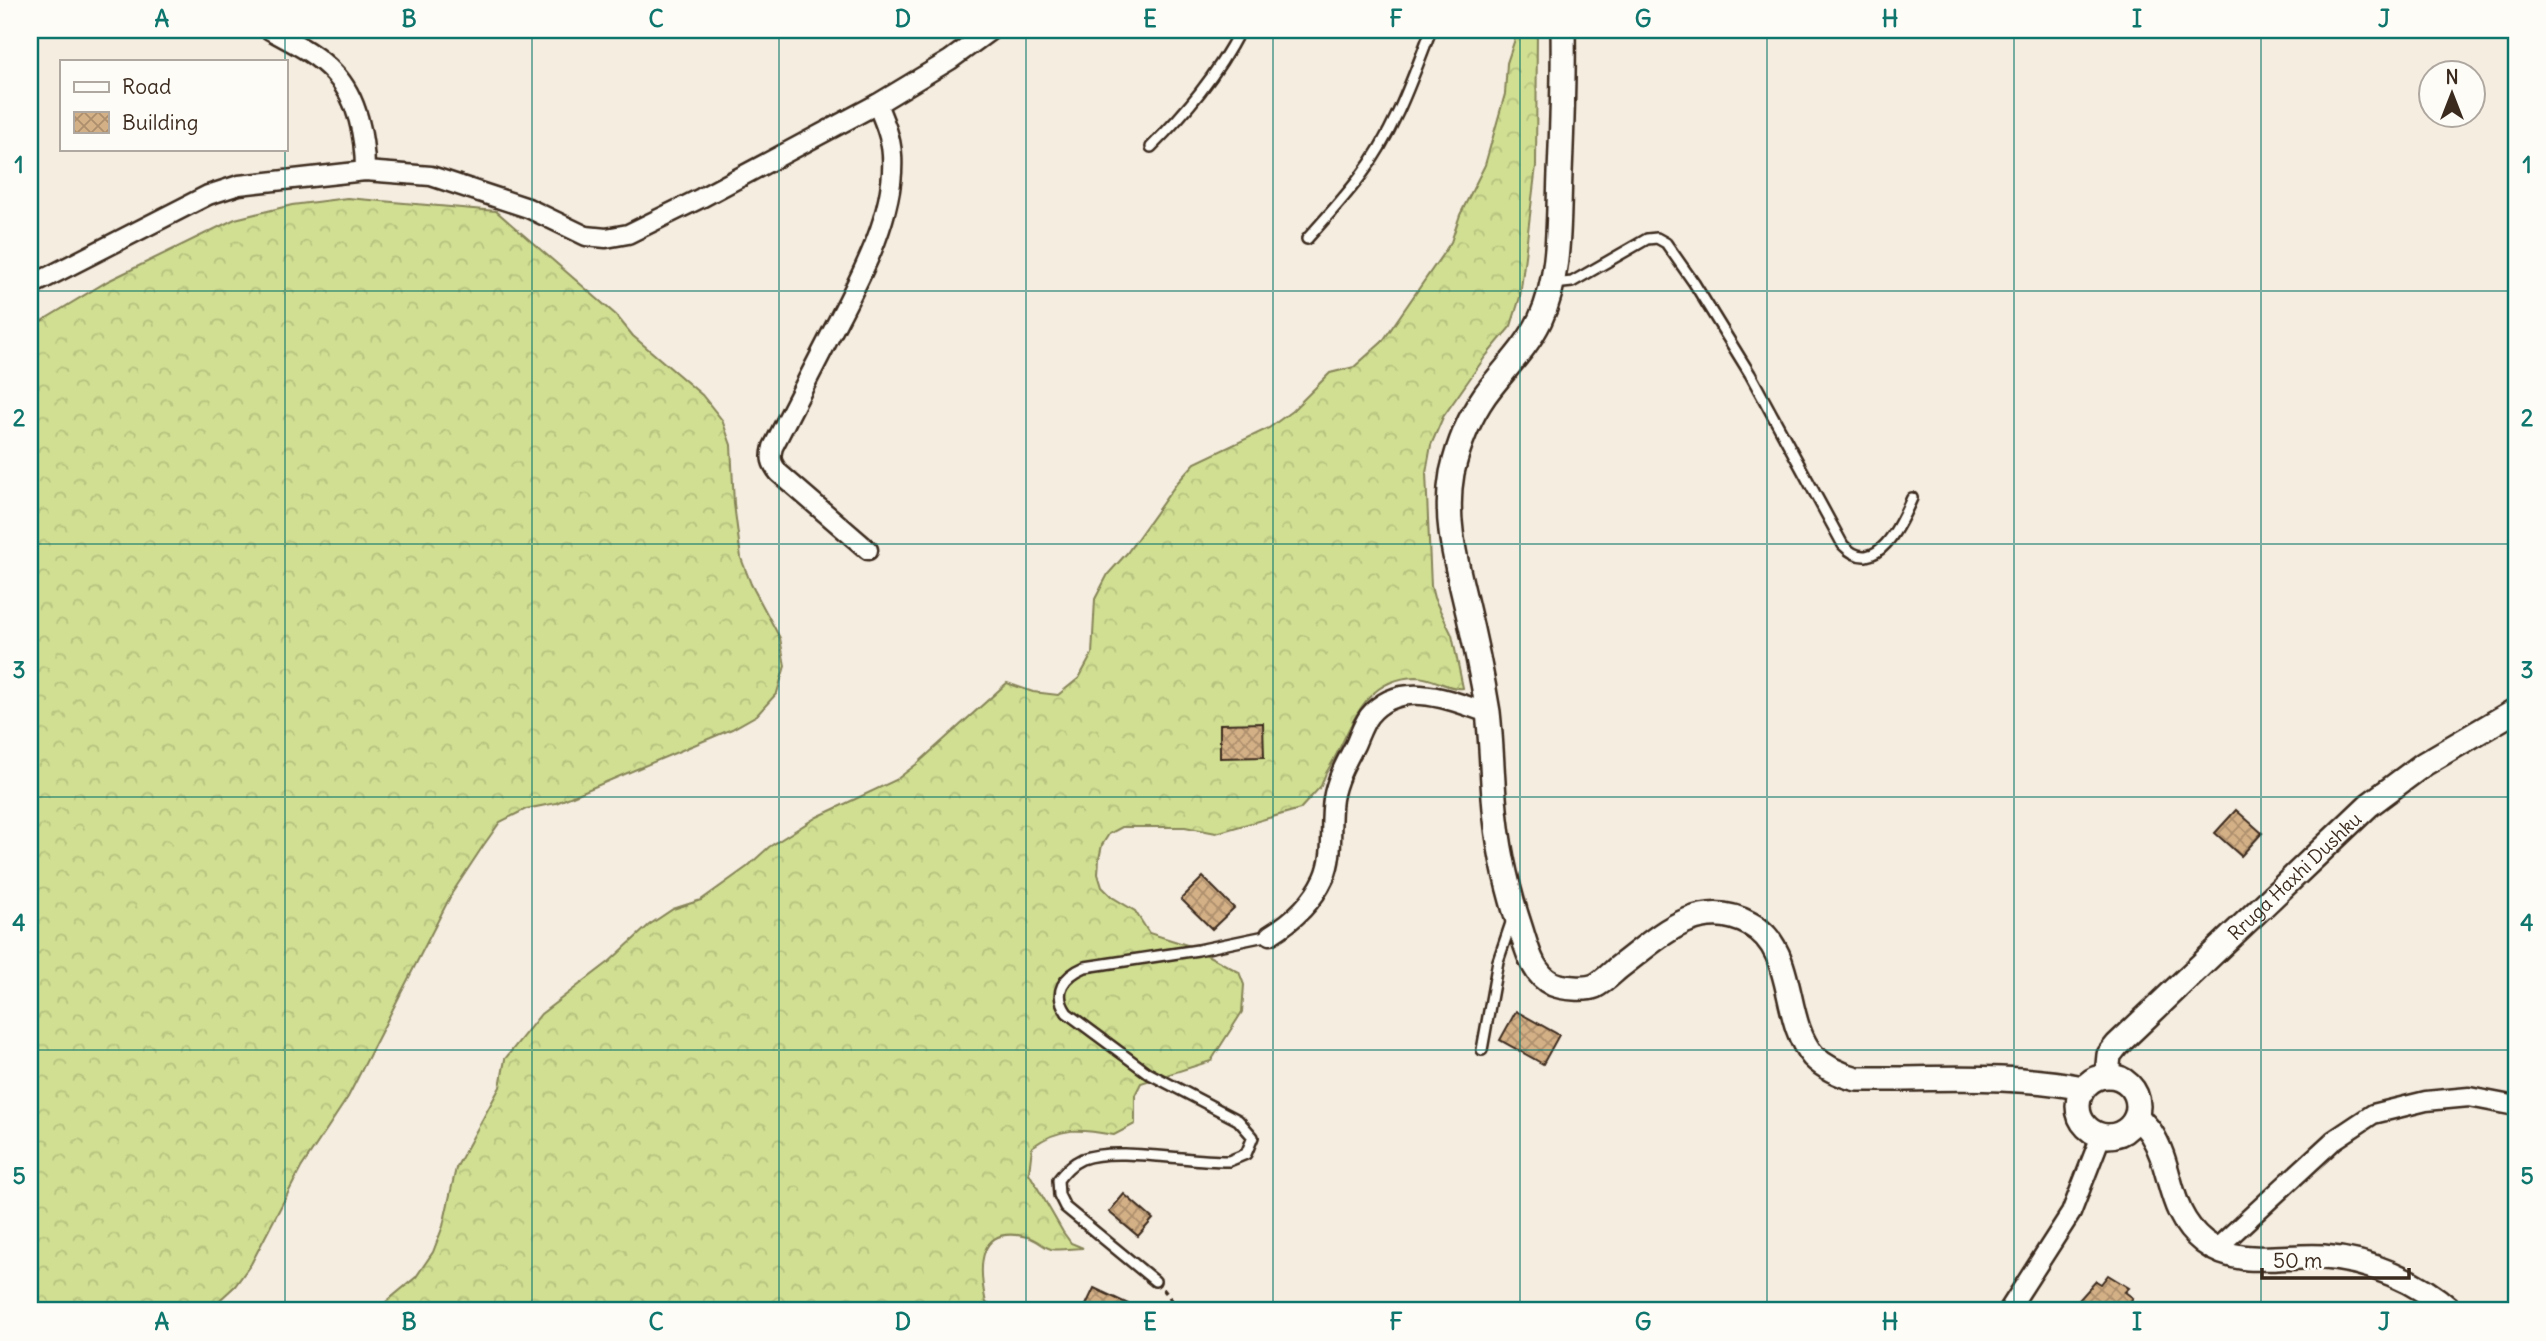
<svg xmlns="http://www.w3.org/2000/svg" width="2546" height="1341" viewBox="0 0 2546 1341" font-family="Delius,sans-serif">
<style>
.forest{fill:url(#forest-crowns);stroke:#868458;stroke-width:2}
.building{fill:url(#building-cross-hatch);stroke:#3b2a1e;stroke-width:2}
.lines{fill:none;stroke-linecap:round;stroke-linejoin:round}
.service-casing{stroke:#3b2a1e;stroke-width:14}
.minor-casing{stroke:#3b2a1e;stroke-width:23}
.tertiary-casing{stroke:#3b2a1e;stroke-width:28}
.path{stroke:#3b2a1e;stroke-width:3.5;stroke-dasharray:5 5;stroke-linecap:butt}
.service{stroke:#fdfcf7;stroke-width:9}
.minor{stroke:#fdfcf7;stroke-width:18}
.tertiary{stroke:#fdfcf7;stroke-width:23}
.grid{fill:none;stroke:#0f766e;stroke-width:2;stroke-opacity:0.55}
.labels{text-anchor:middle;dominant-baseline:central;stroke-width:6;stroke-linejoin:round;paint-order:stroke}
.street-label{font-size:19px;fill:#3b2a1e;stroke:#fdfcf7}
.neatline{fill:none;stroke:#0f766e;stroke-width:2.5}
.grid-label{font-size:23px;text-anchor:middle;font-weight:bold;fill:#0f766e}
</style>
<defs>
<pattern id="forest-crowns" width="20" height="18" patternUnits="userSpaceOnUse" patternTransform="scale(1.75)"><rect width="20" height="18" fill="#d0df92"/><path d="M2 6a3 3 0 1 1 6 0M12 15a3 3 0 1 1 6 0" fill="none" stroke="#b4c07d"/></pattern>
<pattern id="building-cross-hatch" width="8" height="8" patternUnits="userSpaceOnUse" patternTransform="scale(1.75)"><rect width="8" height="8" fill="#d4b086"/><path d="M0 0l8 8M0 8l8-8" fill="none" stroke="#ad8f6d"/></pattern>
</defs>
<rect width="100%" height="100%" fill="#f5ede0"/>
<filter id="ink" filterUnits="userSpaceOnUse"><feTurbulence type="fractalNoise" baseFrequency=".0143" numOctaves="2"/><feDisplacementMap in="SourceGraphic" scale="14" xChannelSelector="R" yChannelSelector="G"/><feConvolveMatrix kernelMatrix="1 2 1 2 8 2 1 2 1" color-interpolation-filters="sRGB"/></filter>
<g filter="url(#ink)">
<!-- forest -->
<g class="forest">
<path d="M1518 30H1537L1536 166 1520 297 1511 326 1485 357 1443 417 1431 445 1426 473 1431 586 1434 598 1452 635 1463 688C1448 690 1434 677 1416 677 1358 679 1352 733 1326 773L1321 786 1300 809 1216 833 1185 827H1122L1109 834 1102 845 1099 859 1098 874 1102 887 1112 897 1135 911 1149 933 1190 946 1239 972 1244 985 1242 1012 1211 1061 1141 1083 1135 1095V1124L1114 1135C1081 1129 1061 1126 1032 1147L1029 1173 1063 1232 1071 1243 1083 1248C1074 1248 1060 1251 1051 1249 1043 1247 1037 1239 1027 1237 977 1224 978 1267 986 1303L1001 1311H375L416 1277 433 1252 443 1226 456 1168 500 1087 505 1059 541 1014 609 962 649 925 673 909 701 900 747 867 769 847 817 817 896 780 918 763 1007 683 1033 692 1058 695 1079 678 1092 654 1095 599 1108 574 1127 553 1177 483 1195 463 1269 428 1292 411 1330 373 1354 367 1382 342 1451 242 1460 215 1485 165 1505 94 1507 63Z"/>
<path d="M347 198 496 211 616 315 633 336 702 395 722 420 731 445 734 504 741 558 751 584 780 638 785 666 777 693 757 715 732 729 556 803 526 809 500 822 483 846 452 893 348 1097 301 1168 251 1264 235 1286 208 1311H30V328L108 281 235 219 292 205Z"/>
</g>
<!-- building -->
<g class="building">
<path d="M1263 723 1264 757 1220 758V724Z"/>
<path d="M2236 810 2262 833 2241 856 2215 833Z"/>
<path d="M1203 877 1234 908 1212 929 1181 899Z"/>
<path d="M1516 1011 1559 1035 1543 1064 1500 1040Z"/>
<path d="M1124 1194 1153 1219 1138 1236 1109 1212Z"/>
<path d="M2108 1275 2129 1288 2125 1292 2133 1298 2123 1311H2090L2079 1300 2096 1281 2101 1284Z"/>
<path d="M1094 1288 1143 1311H1098L1086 1305Z"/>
</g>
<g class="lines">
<!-- service casing -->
<g class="service-casing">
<g id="service">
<path d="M1151 147C1187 111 1217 75 1240 30"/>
<path d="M1307 239C1325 219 1344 198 1360 177 1393 134 1412 80 1431 30"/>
<path d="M1554 284 1572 282 1647 239 1657 238 1666 243 1694 283 1750 374 1843 545C1876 580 1901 523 1912 498"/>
<path d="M1482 1050 1498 961 1512 920"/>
<path d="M1155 1281 1065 1207 1059 1195 1058 1180C1065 1171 1071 1164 1082 1159 1114 1146 1191 1162 1229 1161L1246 1154 1253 1137 1238 1120 1148 1073 1067 1013C1052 992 1064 976 1085 967L1198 950 1270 935"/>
</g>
</g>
<!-- minor casing -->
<g class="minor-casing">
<g id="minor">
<path d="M270 30C292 42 317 54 334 73 358 98 365 138 365 171"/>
<path d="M30 286 208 195 239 185 365 171 431 176 528 208 586 236 606 238 628 234 701 198 877 104 950 60 991 30"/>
<path d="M868 550 779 473C771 463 770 458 773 447 792 410 811 373 830 336 857 284 896 216 892 155 891 137 884 121 877 104"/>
<path d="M1270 935C1293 921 1312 904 1324 878 1335 854 1329 825 1333 799 1336 780 1346 762 1355 745 1359 736 1363 724 1369 716 1400 678 1450 700 1488 713"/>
<path d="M2216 1249 2334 1140 2373 1114 2426 1101 2469 1097 2516 1106"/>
<path d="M2008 1311 2071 1213 2101 1136"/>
</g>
</g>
<!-- tertiary casing -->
<g class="tertiary-casing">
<g id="tertiary">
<path d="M1563 30C1564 77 1562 125 1560 173 1558 221 1561 276 1540 320 1526 349 1504 369 1485 395 1469 418 1458 446 1452 473 1444 517 1455 558 1465 600 1474 637 1482 675 1488 712 1492 747 1492 784 1496 819 1500 857 1509 894 1521 930 1527 949 1533 975 1553 984 1563 988 1585 990 1595 986 1603 982 1611 974 1618 968 1657 939 1698 895 1750 924 1797 949 1781 1019 1813 1056 1825 1068 1841 1075 1857 1079 1932 1080 2010 1073 2083 1088"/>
<path id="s1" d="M2107 1075 2109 1055 2117 1045 2369 805 2424 764 2516 710"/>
<circle cx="2108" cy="1106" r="30"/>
<path d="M2137 1116C2141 1122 2147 1127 2151 1133 2174 1169 2166 1212 2204 1242 2239 1269 2285 1254 2324 1257 2371 1261 2416 1280 2451 1311"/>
</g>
</g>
<!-- path -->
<path class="path" d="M1163 1289 1169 1296 1176 1311"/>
<!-- service -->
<use href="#service" class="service"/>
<!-- minor -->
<use href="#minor" class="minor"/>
<!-- tertiary -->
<use href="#tertiary" class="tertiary"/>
</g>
</g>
<!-- grid -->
<path class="grid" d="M285 30V1311M532 30V1311M779 30V1311M1026 30V1311M1273 30V1311M1520 30V1311M1767 30V1311M2014 30V1311M2261 30V1311M30 291H2516M30 544H2516M30 797H2516M30 1050H2516"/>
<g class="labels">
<!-- street labels -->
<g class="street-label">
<text stroke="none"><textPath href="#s1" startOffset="278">Rruga Haxhi Dushku</textPath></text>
</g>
</g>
<!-- margin -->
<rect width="2546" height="1341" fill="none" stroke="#fdfcf7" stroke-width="77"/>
<!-- legend -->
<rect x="60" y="60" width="228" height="91" fill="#fdfcf7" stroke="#afa8a0" stroke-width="2"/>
<rect x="74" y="82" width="35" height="10" fill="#fdfcf7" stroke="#afa8a0" stroke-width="2"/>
<text x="122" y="94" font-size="21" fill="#3b2a1e">Road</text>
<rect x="74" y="112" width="35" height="21" fill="url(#building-cross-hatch)" stroke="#afa8a0" stroke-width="2"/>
<text x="122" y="130" font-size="21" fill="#3b2a1e">Building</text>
<!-- north arrow -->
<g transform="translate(2452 94)"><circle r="33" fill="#fdfcf7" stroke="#afa8a0" stroke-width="2"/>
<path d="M0-5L12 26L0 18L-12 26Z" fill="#3b2a1e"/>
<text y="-10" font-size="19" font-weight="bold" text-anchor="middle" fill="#3b2a1e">N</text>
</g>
<!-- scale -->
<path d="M2262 1268v10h147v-10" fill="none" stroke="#3b2a1e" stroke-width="3.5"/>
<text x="2273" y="1268" font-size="21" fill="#3b2a1e" stroke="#fdfcf7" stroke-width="5" paint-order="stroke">50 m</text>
<rect x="38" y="38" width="2470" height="1264" class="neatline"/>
<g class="grid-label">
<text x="162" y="27">A</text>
<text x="409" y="27">B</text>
<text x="656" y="27">C</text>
<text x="903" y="27">D</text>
<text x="1150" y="27">E</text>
<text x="1396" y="27">F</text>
<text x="1643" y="27">G</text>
<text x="1890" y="27">H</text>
<text x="2137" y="27">I</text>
<text x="2384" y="27">J</text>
<text x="19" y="173">1</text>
<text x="2527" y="173">1</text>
<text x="19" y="426">2</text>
<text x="2527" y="426">2</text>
<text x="19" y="678">3</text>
<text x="2527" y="678">3</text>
<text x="19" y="931">4</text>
<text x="2527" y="931">4</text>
<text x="19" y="1184">5</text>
<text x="2527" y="1184">5</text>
<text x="162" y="1330">A</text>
<text x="409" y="1330">B</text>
<text x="656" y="1330">C</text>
<text x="903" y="1330">D</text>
<text x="1150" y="1330">E</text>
<text x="1396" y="1330">F</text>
<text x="1643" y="1330">G</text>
<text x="1890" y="1330">H</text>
<text x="2137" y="1330">I</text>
<text x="2384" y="1330">J</text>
</g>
</svg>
